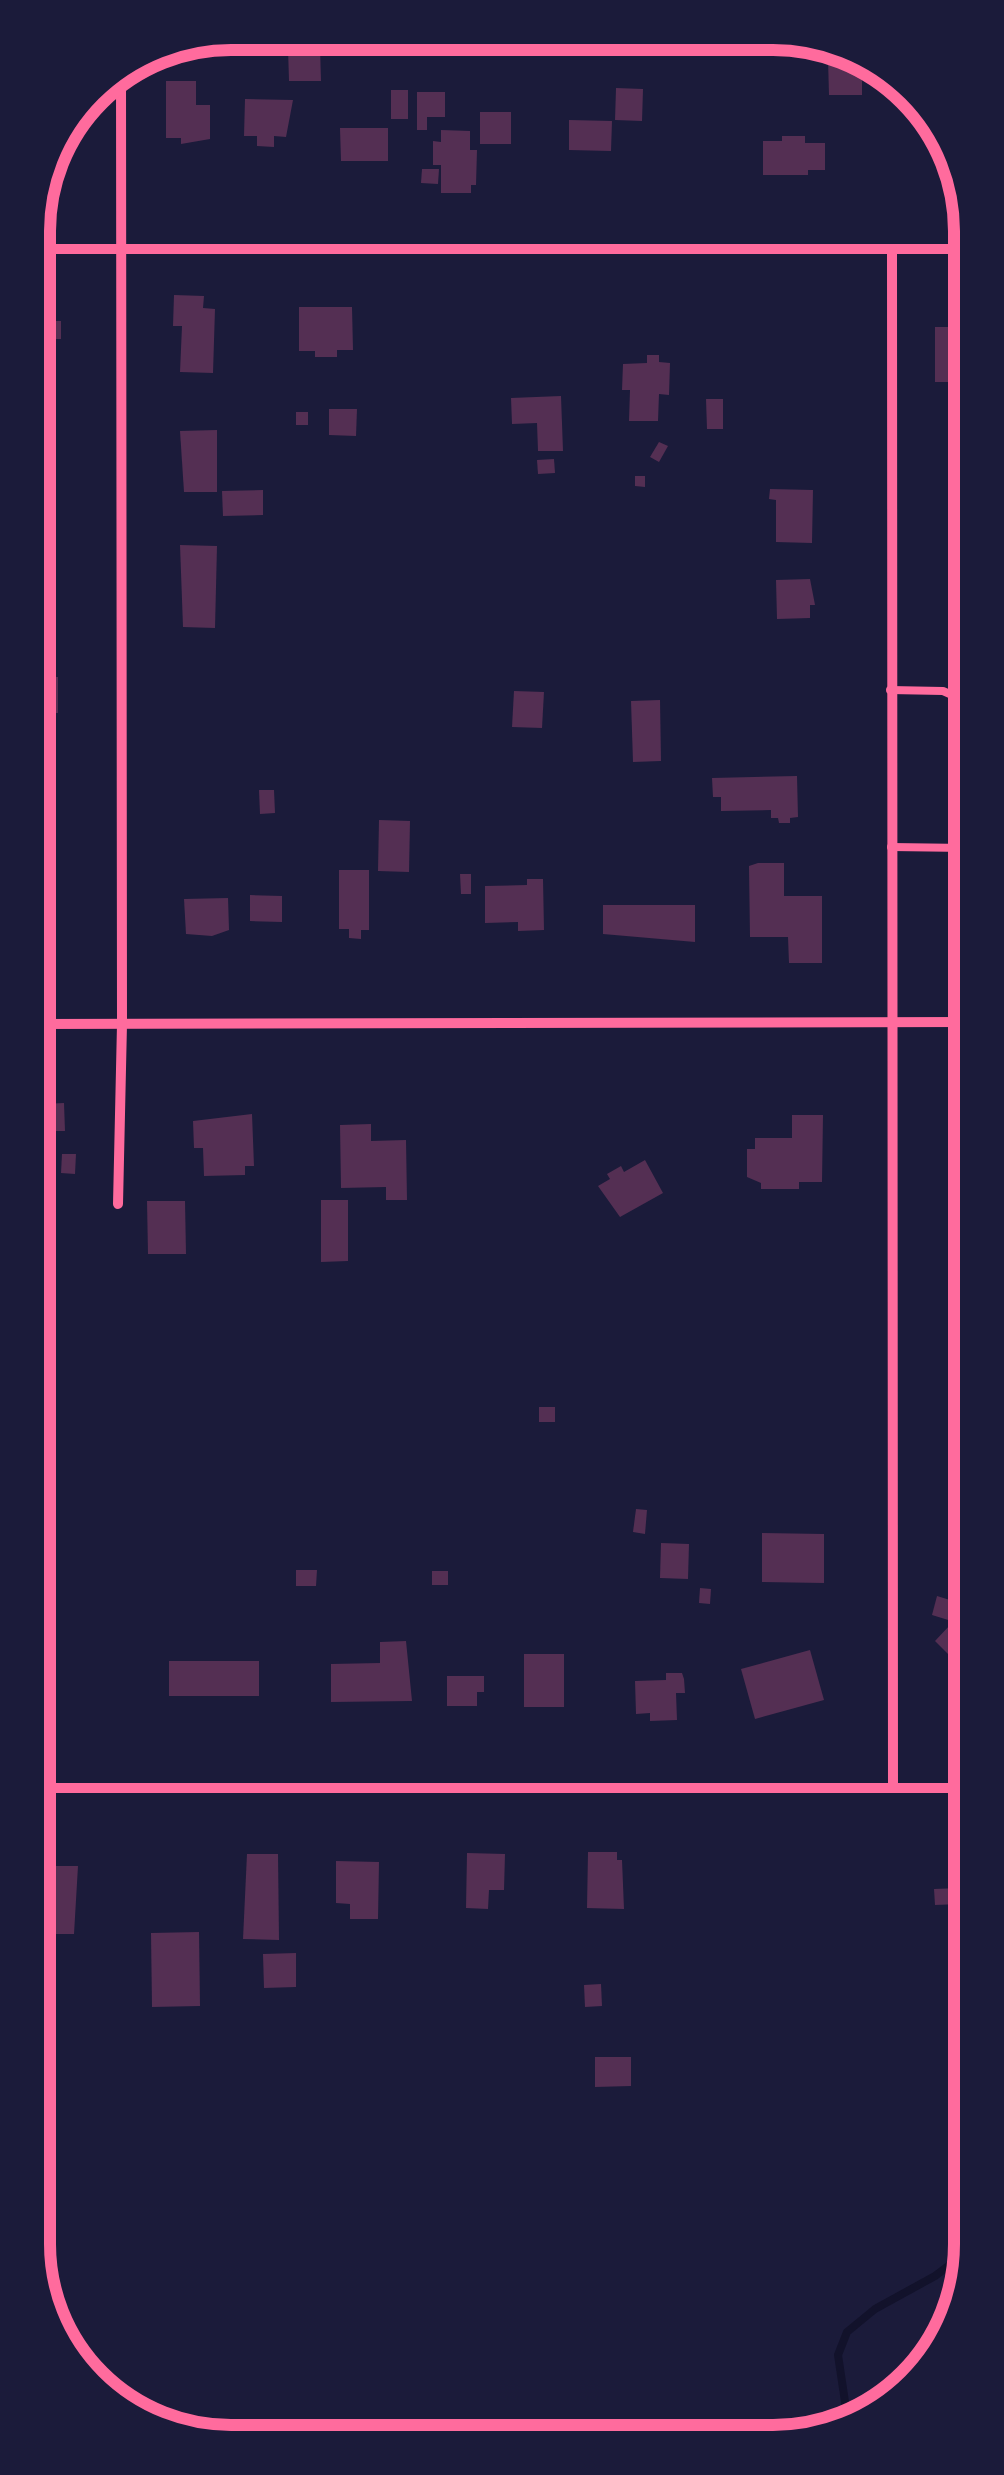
<svg xmlns="http://www.w3.org/2000/svg" width="1004" height="2475" viewBox="0 0 1004 2475" font-family="'Public Sans',sans-serif">
<style>
.lines{fill:none;stroke-linecap:round;stroke-linejoin:round}
.stream{stroke:#12122b;stroke-width:8}
.building{fill:#542f53}
.service{stroke:#ff6b9d;stroke-width:8}
.minor{stroke:#ff6b9d;stroke-width:10}
.rim{fill:none;stroke:#ff6b9d;stroke-width:12}
</style>
<rect width="100%" height="100%" fill="#1b1b3a"/>
<g class="lines">
<!-- stream -->
<path class="stream" d="M839 2426 847 2415 838 2355 847 2332 875 2309 935 2276 971 2249"/>
</g>
<!-- building -->
<g class="building">
<path d="M617 40 618 49 600 51 599 42Z"/>
<path d="M821 45 822 57 806 58 805 46Z"/>
<path d="M320 47 321 81H289L288 48Z"/>
<path d="M853 58 862 63V95H829L828 59Z"/>
<path d="M166 81H196V105H210V139L181 144V138H166Z"/>
<path d="M616 88 643 89 642 121 615 120Z"/>
<rect x="391" y="90" width="17" height="29"/>
<path d="M417 92H445V117H427V130H417Z"/>
<path d="M245 99 293 100 286 137 274 136V147L257 146V136H244Z"/>
<path d="M78 110 84 112 59 166 48 161 53 144Z"/>
<rect x="480" y="112" width="31" height="32"/>
<path d="M569 120 612 121 611 151 569 150Z"/>
<path d="M340 128H388V161H341Z"/>
<path d="M441 130 470 131V150H477L476 185H471V193H441V165H433V141L441 142Z"/>
<path d="M782 136H805V143H825V170H808V175H763V141H782Z"/>
<path d="M422 169H439L438 184 421 183Z"/>
<path d="M174 295 204 296 203 308 215 309 213 373 180 372 182 326H173Z"/>
<path d="M299 307H352L353 350H337V357H315V351H299Z"/>
<path d="M33 321H61V339H51V356L33 355Z"/>
<path d="M935 327H965V367H957V382H935Z"/>
<path d="M647 355H659V362L670 363 669 395 659 394 658 421H629L630 390H622L623 364 647 363Z"/>
<path d="M561 396 563 451H538L537 423 512 424 511 398Z"/>
<path d="M706 399H723V429H707Z"/>
<path d="M329 409H357L356 436 329 435Z"/>
<rect x="296" y="412" width="12" height="13"/>
<path d="M217 430V492H184L180 431Z"/>
<path d="M659 442 668 446 659 462 650 457Z"/>
<path d="M554 459 555 473 538 474 537 460Z"/>
<path d="M959 467H966V525H960L959 512H955V504H959Z"/>
<path d="M635 476H645V487L635 486Z"/>
<path d="M770 489 813 490 812 543 776 542V500L769 499Z"/>
<path d="M263 490V515L223 516 222 491Z"/>
<path d="M180 545 217 546 215 628 183 627Z"/>
<rect x="34" y="551" width="13" height="29"/>
<path d="M962 557H966V632H957L955 575H963Z"/>
<path d="M810 579 815 605H810V618L777 619 776 580Z"/>
<path d="M34 677H58V713H45V728H34Z"/>
<path d="M514 691 544 692 542 728 512 727Z"/>
<path d="M660 700 661 761 633 762 631 701Z"/>
<path d="M797 776 798 817 790 818V823H779L778 818H771V810L721 811V797H713L712 778Z"/>
<path d="M259 790H274L275 813 260 814Z"/>
<path d="M379 820 410 821 409 872 378 871Z"/>
<path d="M758 863H784V896H822V963H789L788 937H750L749 866Z"/>
<path d="M339 870H369V930H361V939L349 938V929H339Z"/>
<path d="M460 874H471V894H461Z"/>
<path d="M527 879H543L544 930 518 931V922L485 923V886L527 885Z"/>
<path d="M963 891H967V946H964Z"/>
<path d="M250 895 282 896V922L250 921Z"/>
<path d="M228 898 229 930 212 936 186 934 184 899Z"/>
<path d="M603 905H695V942L603 934Z"/>
<path d="M36 1103H40L39 1137H36Z"/>
<path d="M64 1103 65 1131H44L43 1104Z"/>
<path d="M252 1114 254 1166H245V1175L204 1176 203 1148H194L193 1121Z"/>
<path d="M792 1115H823L822 1182H799V1189H761V1183L747 1177V1149H755V1138H792Z"/>
<path d="M371 1124V1141L406 1140 407 1200H386V1187L341 1188 340 1125Z"/>
<path d="M62 1154H76L75 1174 61 1173Z"/>
<path d="M645 1160 663 1193 620 1217 598 1186 610 1179 607 1174 621 1166 624 1172Z"/>
<path d="M321 1200H348V1261L321 1262Z"/>
<path d="M147 1201H185L186 1254H148Z"/>
<rect x="539" y="1407" width="16" height="15"/>
<path d="M636 1509 647 1510 645 1534 633 1532Z"/>
<path d="M762 1533 824 1534V1583L762 1582Z"/>
<path d="M661 1543 689 1544 688 1579 660 1578Z"/>
<path d="M296 1570H317L316 1586H296Z"/>
<rect x="432" y="1571" width="16" height="14"/>
<path d="M700 1588 711 1589 710 1604 699 1603Z"/>
<path d="M937 1596 963 1604 958 1623 932 1615Z"/>
<path d="M951 1624 964 1637 969 1631V1675L935 1641Z"/>
<path d="M406 1641 412 1701 331 1702V1664L380 1663V1642Z"/>
<path d="M810 1650 824 1700 755 1719 741 1669Z"/>
<rect x="524" y="1654" width="40" height="53"/>
<rect x="169" y="1661" width="90" height="35"/>
<path d="M666 1673H682L684 1679 685 1693H676L677 1720 650 1721V1713L636 1714 635 1681 666 1680Z"/>
<path d="M447 1676H484V1692H477V1706H447Z"/>
<path d="M588 1852H617V1860H622L624 1909 587 1908Z"/>
<path d="M467 1853 505 1854 504 1890H489L488 1909 466 1908Z"/>
<path d="M247 1854H278L279 1940 243 1939Z"/>
<path d="M336 1861 379 1862 378 1919H350V1904L336 1903Z"/>
<path d="M49 1866H78L74 1934H38V1876H49Z"/>
<path d="M960 1888V1904L935 1905 934 1889Z"/>
<path d="M199 1932 200 2006 152 2007 151 1933Z"/>
<path d="M296 1953V1987L264 1988 263 1954Z"/>
<path d="M601 1984 602 2006 585 2007 584 1985Z"/>
<path d="M595 2057H631V2086L595 2087Z"/>
</g>
<g class="lines">
<!-- service -->
<g class="service">
<path d="M890 690 943 691 952 695 957 779 967 786"/>
<path d="M891 847 967 848"/>
</g>
<!-- minor -->
<g class="minor">
<path d="M33 249H965"/>
<path d="M892 249 893 1786"/>
<path d="M35 1024 967 1022"/>
<path d="M118 1204 122 1024 121 69"/>
<path d="M38 1788H970"/>
</g>
</g>
<!-- crop -->
<path d="M0 0H1004V2475H0ZM231 50H773A181 181 0 0 1 954 231V2244A181 181 0 0 1 773 2425H231A181 181 0 0 1 50 2244V231A181 181 0 0 1 231 50Z" fill="#1b1b3a" fill-rule="evenodd"/>
<path class="rim" d="M231 50H773A181 181 0 0 1 954 231V2244A181 181 0 0 1 773 2425H231A181 181 0 0 1 50 2244V231A181 181 0 0 1 231 50Z"/>
</svg>
